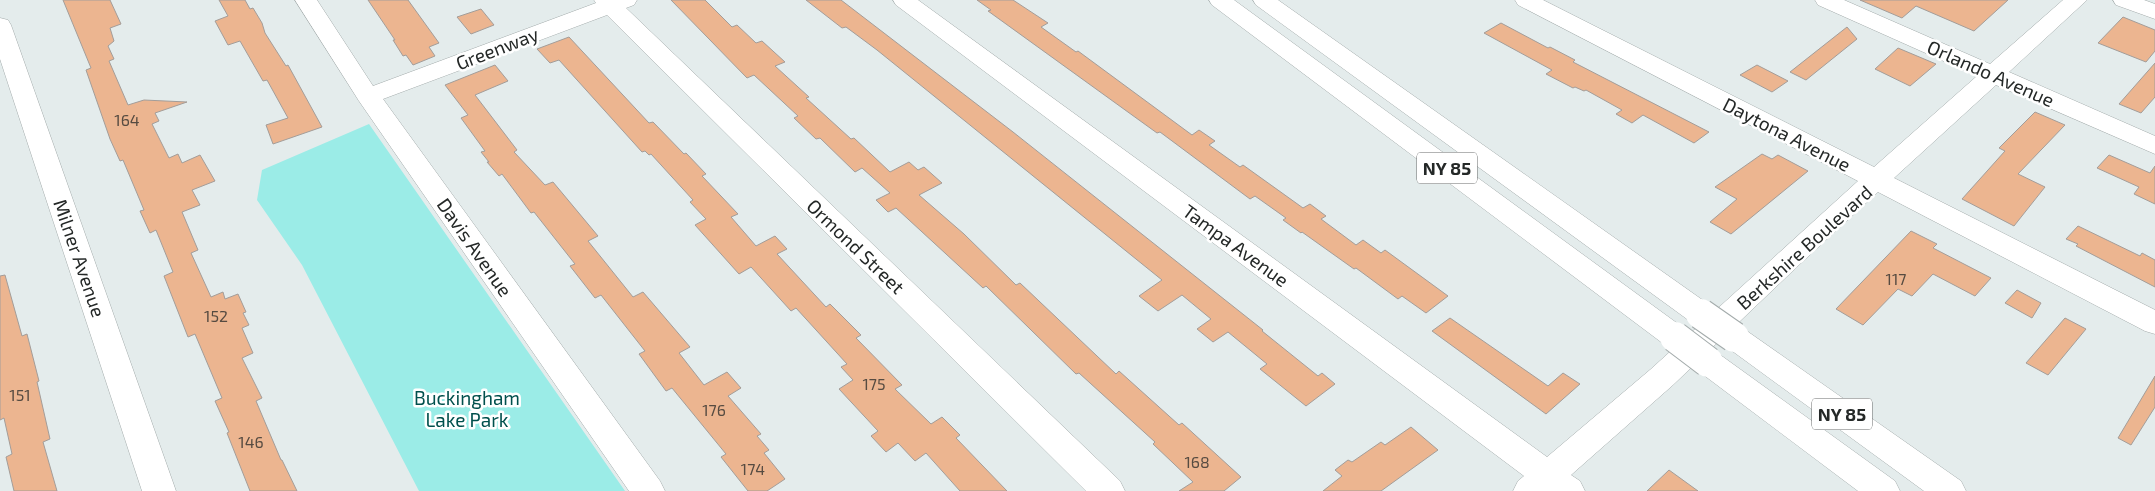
<svg xmlns="http://www.w3.org/2000/svg" width="2155" height="491" viewBox="0 0 2155 491" font-family="'Exo 2',sans-serif">
<style>
.green{fill:#9bece7}
.building{fill:#ecb590;stroke:#a39d99}
.lines{fill:none;stroke-linecap:round;stroke-linejoin:round}
.minor-casing{stroke:#a3abab;stroke-width:1}
.highway-casing{stroke:#a3abab;stroke-width:1}
.minor{fill:#fff;fill-rule:evenodd}
.highway{fill:#fff;fill-rule:evenodd}
.highway-bridge-casing{stroke:#a3abab;stroke-width:32;stroke-linecap:butt}
.highway-bridge{stroke:#fff;stroke-width:30}
.labels{text-anchor:middle;dominant-baseline:central;stroke-width:5;stroke-linejoin:round;paint-order:stroke}
.number-label{font-size:16px;fill:#564b41}
.shield{fill:#fff;stroke:#666868;stroke-width:1}
.shield-label{font-size:18px;font-weight:bold;fill:#242827}
.street-label{font-size:19px;fill:#242827;stroke:#fff}
.park-label{font-size:19px;fill:#00504d;stroke:#fff}
</style>
<rect width="100%" height="100%" fill="#e4ecec"/>
<!-- green -->
<path class="green" d="M369 124 625 491H419L302 265 257 200 262 170Z"/>
<!-- building -->
<g class="building">
<path d="M63 0H110L121 24 110 28 114 41 108 46 114 59 109 61 128 105 144 100 187 102 155 113 159 121 152 124 169 158 178 154 182 163 200 155 215 181 192 190 200 205 182 212 198 250 191 253 211 297 223 292 225 299 238 294 246 312 243 313 249 325 242 328 253 353 242 358 262 398 256 401 281 460H282L297 491H250L227 433 229 432 215 401 222 398 195 334 188 337 164 276 173 272 156 230 150 233 140 211 144 210 123 160 120 161 110 139 86 70 91 68Z"/>
<path d="M219 0H245L250 9 253 8 262 23 265 33 286 66 288 65 322 127 273 144 266 125 288 118 267 80 263 81 240 41 228 45 215 21 228 16Z"/>
<path d="M368 0H408L439 43 429 47 435 56 413 65 406 55 403 56 393 40H395Z"/>
<path d="M671 0H705L732 27 737 25 756 43 762 41 785 62 775 66 809 97 806 98 851 139 854 138 890 172 909 162 918 170 924 167 942 183 919 195 964 234 1016 285 1020 283 1116 374 1119 371 1179 425 1182 423 1241 477 1224 491H1179L1193 482 1153 444 1155 442 1079 373 1076 374 986 286 983 288 896 208 888 212 876 200 890 193 862 168 855 172 820 138 816 139 794 118 798 116 754 75 747 78Z"/>
<path d="M806 0H841L1013 132 1263 330 1262 331 1318 376 1322 373 1335 384 1306 406 1260 369 1267 364 1228 332 1213 342 1197 329 1211 319 1182 295 1158 311 1139 296 1162 280 877 50 846 27 842 28Z"/>
<path d="M977 0H1013L1048 23 1041 27 1076 52 1078 51 1192 135 1199 130 1215 141 1209 145 1240 167 1243 165 1303 208 1310 204 1326 216 1321 219 1356 245 1363 240 1381 253 1385 250 1448 296 1426 313 1402 296 1398 299 1356 268 1354 269 1302 232 1301 233 1283 220 1286 218 1255 196 1250 199 1160 132 1157 133 988 11 991 10Z"/>
<path d="M1860 0H2008L1974 31 1916 6 1902 18Z"/>
<path d="M481 9 494 25 471 34 457 17Z"/>
<path d="M2123 17 2155 30V51L2146 62 2098 43Z"/>
<path d="M1501 23 1548 48 1550 47 1575 60 1573 62 1709 132 1694 143 1643 115 1632 123 1616 114 1622 110 1586 90 1584 91 1575 87 1573 88 1546 74 1552 70 1484 33Z"/>
<path d="M1847 27 1857 39 1806 80 1790 72Z"/>
<path d="M569 37 649 123 653 122 684 154 686 153 706 174 702 176 738 214 731 217 756 246 775 236 787 249 777 254 826 307 830 304 861 335 856 338 902 385 895 389 931 424 942 417 960 435 956 438 1007 491H960L926 453 915 461 898 443 886 452 871 436 878 431 839 389 853 380 841 367 847 364 796 308 791 311 751 267 739 274 695 225 706 219 690 202 693 200 651 154 649 155 645 151 642 152 559 60 550 63 537 49Z"/>
<path d="M1898 48 1936 64 1910 86 1875 69Z"/>
<path d="M2155 63V97L2141 113 2119 104Z"/>
<path d="M495 65 508 81 475 95 517 150 514 152 545 185 553 182 598 236 588 241 633 297 643 292 678 333 690 347 679 353 704 385 727 372 741 388 728 396 761 434 757 436 769 450 764 453 785 479 767 491H748L721 457 726 454 672 388 666 391 639 354 645 351 601 295 595 298 570 266 575 264 534 212 531 213 502 174 499 176 487 162H489L481 152 485 151 461 118 468 115 445 85Z"/>
<path d="M1757 65 1788 81 1772 92 1740 75Z"/>
<path d="M2035 112 2065 125 2018 174 2045 187 2014 226 1962 199 2005 151 1999 148Z"/>
<path d="M1762 154 1772 159 1778 155 1808 171 1731 234 1710 222 1737 199 1715 187Z"/>
<path d="M2109 155 2150 173 2155 166V204L2134 194 2139 187 2097 168Z"/>
<path d="M2078 226 2140 256 2142 253 2155 260V287L2076 246 2078 244 2066 239Z"/>
<path d="M1911 231 1937 244 1933 248 1991 278 1975 296 1933 274 1912 296 1898 289 1863 325 1836 309Z"/>
<path d="M5 275 22 336 27 334 39 381 37 382 50 439 43 442 57 491H14L6 457 12 454 4 418 0 420V276Z"/>
<path d="M2017 290 2041 303 2032 318 2005 303Z"/>
<path d="M1450 318 1548 386 1563 373 1580 384 1546 414 1432 331Z"/>
<path d="M2065 318 2086 329 2048 375 2026 363Z"/>
<path d="M2155 376V407L2131 445 2118 438Z"/>
<path d="M1411 427 1438 450 1381 491H1323L1342 476 1335 470 1348 460 1352 462 1381 442 1385 445Z"/>
<path d="M1669 470 1698 491H1647Z"/>
</g>
<g class="lines">
<!-- minor casing -->
<g class="minor-casing">
<g id="minor">
<path d="M295 0H317L373 86 596 3 594 0H637L634 5 626 8 1120 481 1125 491H1086L607 15 383 99 660 481 665 491H629L359 101Z"/>
<path d="M893 0H918L1547 457 1651 369 1858 181 1518 5 1515 0H1543L1874 167 1977 76 1818 5 1815 0H1844L1990 64 2063 0H2087L2009 72 2155 136V154L1996 85 1894 178 2155 310V334L2145 331 1878 192 1800 264 1673 385 1571 475 1580 481 1585 491H1513L1518 481 1524 476 896 5Z"/>
<path d="M2113 0H2144L2155 4V19L2116 5Z"/>
<path d="M0 18 8 20 11 25 176 491H142L0 59Z"/>
</g>
</g>
<!-- highway casing -->
<g class="highway-casing">
<g id="highway">
<path d="M1209 0H1234L1685 329 1690 337 1685 345 1675 348 1665 345 1212 5Z"/>
<path d="M1253 0H1278L1711 306 1716 314 1711 322 1701 325 1691 322 1256 5Z"/>
<path d="M1734 326 1744 329 1961 481 1966 491H1924L1724 345 1719 337 1724 329Z"/>
<path d="M1708 350 1719 354 1895 481 1900 491H1858L1697 370 1693 362 1697 354Z"/>
</g>
</g>
<!-- minor -->
<use href="#minor" class="minor"/>
<!-- highway -->
<use href="#highway" class="highway"/>
<!-- highway-bridge casing -->
<g class="highway-bridge-casing">
<g id="highway-bridge">
<path d="M1701 314 1734 337"/>
<path d="M1675 337 1708 362"/>
</g>
</g>
<!-- highway-bridge -->
<use href="#highway-bridge" class="highway-bridge"/>
</g>
<g class="labels">
<!-- number labels -->
<g class="number-label">
<text x="127" y="119">164</text>
<text x="1896" y="278">117</text>
<text x="216" y="315">152</text>
<text x="874" y="383">175</text>
<text x="20" y="394">151</text>
<text x="714" y="409">176</text>
<text x="251" y="441">146</text>
<text x="1197" y="461">168</text>
<text x="753" y="468">174</text>
</g>
<!-- shield labels -->
<g class="shield">
<rect x="1417" y="152.5" width="60" height="31" rx="4"/>
<rect x="1812" y="398.5" width="60" height="31" rx="4"/>
</g>
<g class="shield-label">
<text x="1447" y="168">NY 85</text>
<text x="1842" y="414">NY 85</text>
</g>
<!-- street labels -->
<g class="street-label">
<text transform="translate(497 48) rotate(-21)">Greenway</text>
<text transform="translate(1991 73) rotate(24)">Orlando Avenue</text>
<text transform="translate(1787 134) rotate(27)">Daytona Avenue</text>
<text transform="translate(1236 245) rotate(36)">Tampa Avenue</text>
<text transform="translate(856 246) rotate(44)">Ormond Street</text>
<text transform="translate(475 247) rotate(55)">Davis Avenue</text>
<text transform="translate(1804 247) rotate(-42)">Berkshire Boulevard</text>
<text transform="translate(80 258) rotate(71)">Milner Avenue</text>
</g>
<!-- park labels -->
<g class="park-label">
<text x="467" y="397">Buckingham<tspan x="467" dy="22">Lake Park</tspan></text>
</g>
</g>
</svg>
